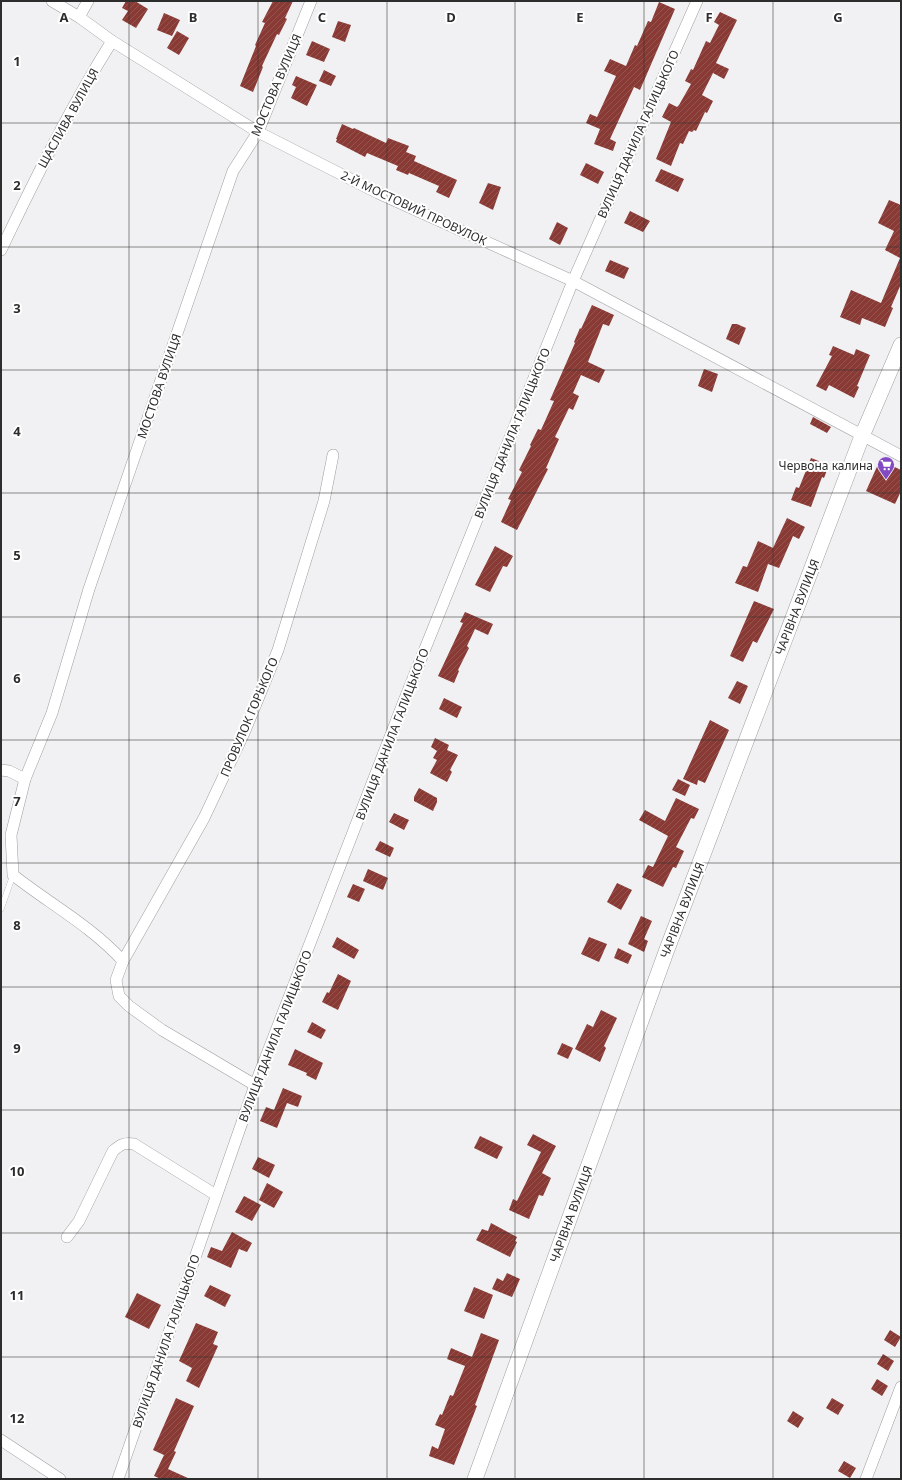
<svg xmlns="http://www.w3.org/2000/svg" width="902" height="1480" viewBox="0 0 902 1480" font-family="'Noto Sans',sans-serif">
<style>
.building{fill:url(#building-hatch)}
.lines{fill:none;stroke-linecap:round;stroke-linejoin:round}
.lane-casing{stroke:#9f9fa1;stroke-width:6}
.street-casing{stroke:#9f9fa1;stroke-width:12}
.secondary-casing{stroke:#9f9fa1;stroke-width:16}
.lane{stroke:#fff;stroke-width:5.5}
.street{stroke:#fff;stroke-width:11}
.secondary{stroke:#fff;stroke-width:15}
.grid{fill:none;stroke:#2d2d2e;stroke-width:1;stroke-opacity:0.55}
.labels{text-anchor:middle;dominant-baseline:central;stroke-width:4;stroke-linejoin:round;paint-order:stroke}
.street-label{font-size:12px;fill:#2d2d2e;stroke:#fff}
.poi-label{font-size:12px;fill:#2d2d2e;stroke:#fff;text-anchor:end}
.grid-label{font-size:13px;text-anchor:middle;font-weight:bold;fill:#2d2d2e;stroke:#fff;stroke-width:4;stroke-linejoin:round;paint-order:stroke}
</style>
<defs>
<pattern id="building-hatch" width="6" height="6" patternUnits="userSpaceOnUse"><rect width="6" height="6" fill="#893a35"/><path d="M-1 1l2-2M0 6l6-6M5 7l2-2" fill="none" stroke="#945551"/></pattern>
</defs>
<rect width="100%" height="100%" fill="#f1f1f3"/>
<!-- building -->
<g class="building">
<path d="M126 1H135L148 9 136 28 122 20 128 11 122 8Z"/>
<path d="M273 1H293L285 18 287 19 279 35 277 34 262 66 263 67 253 92 240 86 256 46 255 45 265 23 262 22Z"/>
<path d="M659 2 675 9 640 90 634 87 610 139 616 142 613 151 594 144 600 129 586 123 590 114 597 117 616 76 604 71 610 59 626 66 635 45 637 46 648 21 651 22Z"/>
<path d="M720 12 737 20 716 63 729 69 724 79 713 73 702 95 713 101 707 113 705 112 696 131 694 130 692 132 689 131 683 144 680 143 671 166 656 159 671 122 662 117 669 103 677 107 679 105 691 84 685 81 691 69 693 70 706 41 710 43 719 25 714 22Z"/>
<path d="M164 13 180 20 172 36 157 30Z"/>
<path d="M338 21 351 25 345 42 332 37Z"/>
<path d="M177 31 189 38 179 55 167 48Z"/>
<path d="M312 41 330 49 324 62 306 55Z"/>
<path d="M324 70 336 76 331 86 319 81Z"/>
<path d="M296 76 317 85 307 106 291 98 296 87 292 85Z"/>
<path d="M342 124 353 129 354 128 386 143 388 138 409 146 406 152 416 156 414 161 457 180 449 198 436 192 439 186 409 173 408 175 396 170 398 166 367 153 365 157 336 142 337 139H336Z"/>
<path d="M586 163 604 172 598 184 580 175Z"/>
<path d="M661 169 684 179 678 192 655 181Z"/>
<path d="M488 183 501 187 493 210 479 203Z"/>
<path d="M889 200 901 205V284L891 307 893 308 885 327 862 318 860 325 840 317 851 290 881 303 900 258 885 250 894 231 878 223Z"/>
<path d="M630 211 650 221 643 232 624 223Z"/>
<path d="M557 222 568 228 560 245 549 239Z"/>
<path d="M610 260 629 268 624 279 605 271Z"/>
<path d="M592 305 614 315 609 326 603 324 588 362 605 370 599 383 581 375 573 393 579 396 573 410 569 408 555 437 559 439 546 468 548 469 517 530 501 522 511 500 508 499 522 472 519 470 531 446 530 445 538 429 541 430 554 401 550 400 575 343 574 342 580 328 581 329Z"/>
<path d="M732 324H737L746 328 739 345 726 339Z"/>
<path d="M833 346 854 355 856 349 870 355 857 386 859 387 854 398 829 385 826 391 816 386 832 356 829 355Z"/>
<path d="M704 369 718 374 712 392 698 386Z"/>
<path d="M813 417 831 427 827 433 810 424Z"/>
<path d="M811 458 829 465 824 478 822 477 811 507 791 500 796 487 799 488Z"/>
<path d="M880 460 901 470V491L895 504 866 491Z"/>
<path d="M787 518 805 527 799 539 793 536 779 568 768 564 758 592 735 583 743 566 747 567 758 541 773 548Z"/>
<path d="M495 546 513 556 507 567 503 566 490 592 475 585Z"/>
<path d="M754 601 774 609 757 643 753 641 743 662 730 656Z"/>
<path d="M465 612 493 624 488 635 475 629 467 646 469 648 458 670 459 671 454 683 438 676 463 623 460 622Z"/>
<path d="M737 681 748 686 740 704 728 698Z"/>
<path d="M444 698 462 707 457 718 439 709Z"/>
<path d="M710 720 729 730 705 783 698 780 697 785 683 779Z"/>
<path d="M435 738 449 745 447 750 458 755 450 770 452 772 447 782 430 773 437 760 433 758 437 751 431 747Z"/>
<path d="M678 779 690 785 685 796 672 790Z"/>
<path d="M419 788 437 798V802L433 811 414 801V797Z"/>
<path d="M676 798 699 809 694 819 691 818 676 847 684 851 676 868 673 867 663 887 642 877 648 865 653 867 668 836 639 820 645 810 665 821Z"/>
<path d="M394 813 409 820 404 830 389 822Z"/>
<path d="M380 841 394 848 390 857 375 850Z"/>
<path d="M368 869 388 878 383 890 363 881Z"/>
<path d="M617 883 632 890 621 910 607 902Z"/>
<path d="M353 884 365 889 359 902 347 897Z"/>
<path d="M641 916 652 921 644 939 648 941 644 952 628 944Z"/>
<path d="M337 937 359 950 354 959 332 947Z"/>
<path d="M589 937 607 944 599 962 581 954Z"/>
<path d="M618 948 632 955 628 964 614 958Z"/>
<path d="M338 974 351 981 338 1010 322 1002 327 992 329 993Z"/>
<path d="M601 1010 617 1018 604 1046 606 1048 600 1062 575 1049 587 1024 593 1027Z"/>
<path d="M312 1022 326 1030 321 1039 307 1032Z"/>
<path d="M562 1043 573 1048 568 1059 557 1054Z"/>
<path d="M295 1049 323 1063 316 1080 306 1075 307 1073 288 1065Z"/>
<path d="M283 1088 302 1096 298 1107 287 1103 277 1128 260 1121 266 1107 274 1110Z"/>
<path d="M533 1134 556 1146 542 1173 551 1178 543 1196 539 1195 529 1219 509 1210 513 1199 517 1201 541 1152 527 1145Z"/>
<path d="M480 1136 503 1147 497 1159 474 1148Z"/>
<path d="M258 1157 275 1165 269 1178 252 1169Z"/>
<path d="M267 1183 283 1192 274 1208 259 1200Z"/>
<path d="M244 1196 261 1205 252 1221 235 1212Z"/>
<path d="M491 1223 517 1237 515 1241 517 1242 510 1257 476 1240 482 1229 488 1231Z"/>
<path d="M232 1232 252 1243 247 1252 239 1249 231 1268 207 1257 211 1247 222 1251Z"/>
<path d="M507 1273 520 1279 512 1297 492 1289 497 1278 503 1281Z"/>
<path d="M210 1285 231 1295 225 1307 204 1296Z"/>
<path d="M474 1287 493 1295 484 1319 464 1311Z"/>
<path d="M137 1293 161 1305 149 1329 125 1317Z"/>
<path d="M196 1323 218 1332 213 1344 218 1346 199 1388 186 1381 192 1368 179 1361Z"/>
<path d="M890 1330 901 1337 895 1347 884 1340Z"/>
<path d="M481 1333 499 1340 475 1405 477 1406 454 1465 429 1456 432 1446 438 1449 445 1429 435 1425 440 1414 442 1415 450 1395 453 1396 465 1366 447 1359 451 1348 472 1357Z"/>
<path d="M883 1354 894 1361 888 1371 877 1364Z"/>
<path d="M877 1379 888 1386 882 1396 871 1389Z"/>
<path d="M176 1398 194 1406 174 1451 176 1452 168 1469 190 1479H161L154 1476 164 1455 153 1450Z"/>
<path d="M832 1398 844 1405 838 1415 826 1408Z"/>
<path d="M793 1411 804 1418 798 1428 787 1421Z"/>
<path d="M844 1461 856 1468 850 1478 838 1471Z"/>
</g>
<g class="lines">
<!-- lane casing -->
<g class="lane-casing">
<path id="lane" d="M1 909 13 875"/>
</g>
<!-- street casing -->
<g class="street-casing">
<g id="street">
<path d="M52 1 79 17"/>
<path d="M112 41 258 132 378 193 573 281 901 456"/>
<path d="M1 250C35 179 70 108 112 41L79 17 88 1"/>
<path d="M1 770 9 771 25 779 52 713 89 589 233 171 258 132 311 1"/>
<path d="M25 779 11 835 13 875C50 904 91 926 123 961"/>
<path d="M255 1085 162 1030 129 1006 119 996 116 980 123 961 204 818 244 733 278 650 324 501 333 455"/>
<path d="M67 1237 79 1221 113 1151C120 1145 124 1142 134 1144L216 1195"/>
<path d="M1 1440 60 1479"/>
<path d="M118 1479 255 1085 404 701 573 281 697 1"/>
<path d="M866 1479 901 1387"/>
</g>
</g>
<!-- secondary casing -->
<g class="secondary-casing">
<path id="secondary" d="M475 1479 666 952 862 436 901 345"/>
</g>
<!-- lane -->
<use href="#lane" class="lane"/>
<!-- street -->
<use href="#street" class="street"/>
<!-- secondary -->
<use href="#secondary" class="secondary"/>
</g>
<!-- grid -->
<path class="grid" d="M129 1V1479M258 1V1479M387 1V1479M515 1V1479M644 1V1479M773 1V1479M1 123H901M1 247H901M1 370H901M1 493H901M1 617H901M1 740H901M1 863H901M1 987H901M1 1110H901M1 1233H901M1 1357H901"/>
<!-- icons -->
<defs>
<g id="supermarket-pin" transform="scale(0.9)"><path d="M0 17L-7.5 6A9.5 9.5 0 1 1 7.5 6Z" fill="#824bc3" stroke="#fff"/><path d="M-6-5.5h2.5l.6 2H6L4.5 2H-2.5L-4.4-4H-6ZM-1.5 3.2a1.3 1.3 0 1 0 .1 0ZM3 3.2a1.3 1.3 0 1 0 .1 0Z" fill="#fff"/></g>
</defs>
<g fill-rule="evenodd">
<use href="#supermarket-pin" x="886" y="465"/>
</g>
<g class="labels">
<!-- street labels -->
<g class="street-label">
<text transform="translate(276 85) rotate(-67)">МОСТОВА ВУЛИЦЯ</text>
<text transform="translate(68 118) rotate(-61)">ЩАСЛИВА ВУЛИЦЯ</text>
<text transform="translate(638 134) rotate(-66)">ВУЛИЦЯ ДАНИЛА ГАЛИЦЬКОГО</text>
<text transform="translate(414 208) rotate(25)">2-Й МОСТОВИЙ ПРОВУЛОК</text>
<text transform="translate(159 386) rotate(-71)">МОСТОВА ВУЛИЦЯ</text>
<text transform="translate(512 433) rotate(-68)">ВУЛИЦЯ ДАНИЛА ГАЛИЦЬКОГО</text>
<text transform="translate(797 607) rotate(-69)">ЧАРІВНА ВУЛИЦЯ</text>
<text transform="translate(249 717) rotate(-67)">ПРОВУЛОК ГОРЬКОГО</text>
<text transform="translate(392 734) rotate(-69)">ВУЛИЦЯ ДАНИЛА ГАЛИЦЬКОГО</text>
<text transform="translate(682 910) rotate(-69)">ЧАРІВНА ВУЛИЦЯ</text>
<text transform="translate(275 1036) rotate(-69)">ВУЛИЦЯ ДАНИЛА ГАЛИЦЬКОГО</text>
<text transform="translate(571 1214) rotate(-70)">ЧАРІВНА ВУЛИЦЯ</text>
<text transform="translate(166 1341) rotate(-71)">ВУЛИЦЯ ДАНИЛА ГАЛИЦЬКОГО</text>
</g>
<!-- poi labels -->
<g class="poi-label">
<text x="873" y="465">Червона калина</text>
</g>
</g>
<g class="grid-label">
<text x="64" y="22">A</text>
<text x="193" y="22">B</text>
<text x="322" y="22">C</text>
<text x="451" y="22">D</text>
<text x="580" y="22">E</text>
<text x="709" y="22">F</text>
<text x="838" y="22">G</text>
<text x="17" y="66">1</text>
<text x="17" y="190">2</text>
<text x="17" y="313">3</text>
<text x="17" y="436">4</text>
<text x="17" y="560">5</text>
<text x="17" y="683">6</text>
<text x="17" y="806">7</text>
<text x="17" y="930">8</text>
<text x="17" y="1053">9</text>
<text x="17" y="1176">10</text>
<text x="17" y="1300">11</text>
<text x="17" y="1423">12</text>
</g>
<!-- border -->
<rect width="902" height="1480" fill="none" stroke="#2d2d2e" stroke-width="4"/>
</svg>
